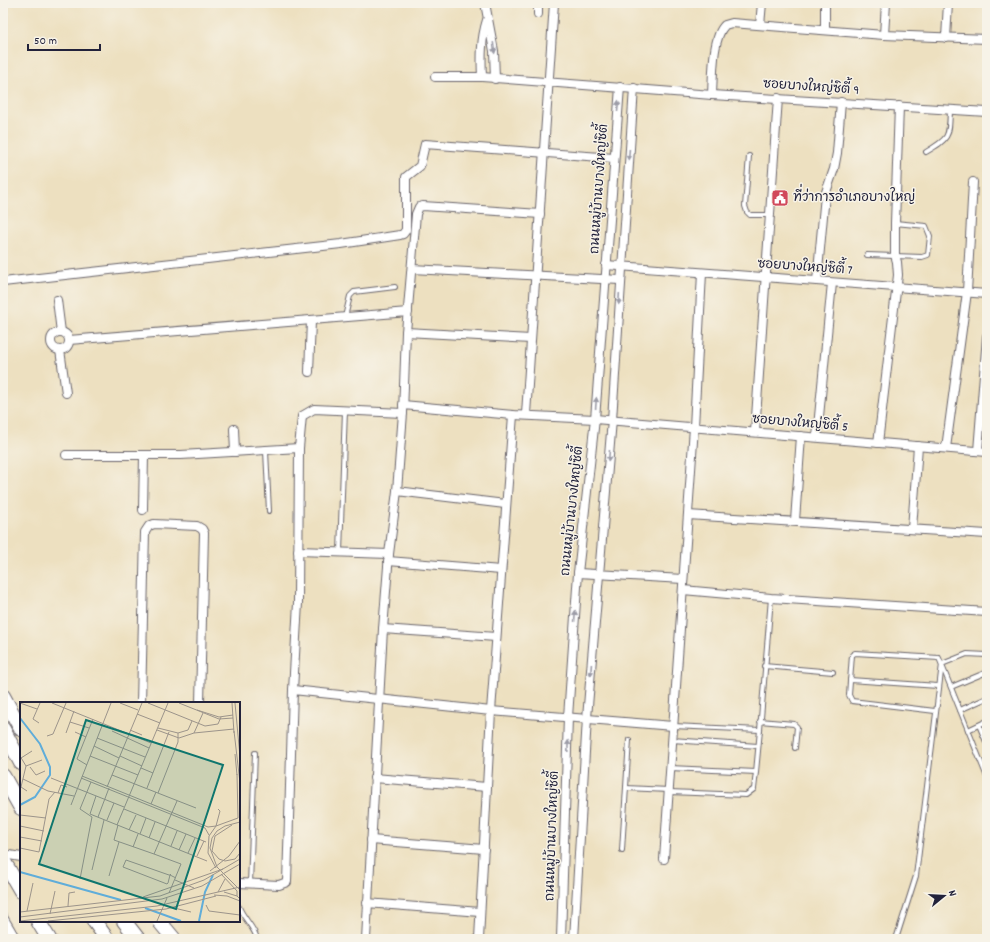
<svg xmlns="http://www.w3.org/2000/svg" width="990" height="942" viewBox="0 0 990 942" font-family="Dekko,'Playpen Sans Thai',sans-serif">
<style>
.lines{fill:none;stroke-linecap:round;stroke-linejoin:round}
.lane-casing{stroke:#69646a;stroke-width:6}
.street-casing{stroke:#69646a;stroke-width:10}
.highway-casing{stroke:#69646a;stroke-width:16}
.lane{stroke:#fff;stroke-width:4}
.street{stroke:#fff;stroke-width:8}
.highway{stroke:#fff;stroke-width:14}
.highway-bridge-casing{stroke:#69646a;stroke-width:16;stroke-linecap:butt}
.highway-bridge{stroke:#fff;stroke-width:14}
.oneway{fill:#9c9ca7}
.labels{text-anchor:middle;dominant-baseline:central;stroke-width:3;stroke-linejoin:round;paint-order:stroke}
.street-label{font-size:13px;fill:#22223b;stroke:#f7f3e8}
.poi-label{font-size:13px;fill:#22223b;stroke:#f7f3e8;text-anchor:start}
.inset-river{fill:none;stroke:#60add9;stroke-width:2}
.inset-road{fill:none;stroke:#9c948b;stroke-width:1}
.view{fill:#0f766e;fill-opacity:0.15;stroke:#0f766e;stroke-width:2}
.inset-edge{fill:none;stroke:#22223b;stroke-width:2}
</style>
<rect width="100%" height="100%" fill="#f7f3e8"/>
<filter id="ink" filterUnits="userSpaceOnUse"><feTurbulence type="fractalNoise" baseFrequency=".025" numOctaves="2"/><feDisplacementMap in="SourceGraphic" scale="8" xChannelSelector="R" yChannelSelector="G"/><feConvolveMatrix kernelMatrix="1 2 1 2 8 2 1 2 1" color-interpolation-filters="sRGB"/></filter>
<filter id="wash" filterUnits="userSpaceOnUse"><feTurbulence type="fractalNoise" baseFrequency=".012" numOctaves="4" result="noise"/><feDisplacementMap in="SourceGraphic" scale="16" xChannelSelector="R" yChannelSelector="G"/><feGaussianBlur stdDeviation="0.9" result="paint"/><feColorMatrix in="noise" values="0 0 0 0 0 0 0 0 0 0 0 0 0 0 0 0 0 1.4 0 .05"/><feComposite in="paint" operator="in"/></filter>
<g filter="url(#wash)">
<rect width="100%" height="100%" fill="#ede0c0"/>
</g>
<g filter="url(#ink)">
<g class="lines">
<!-- lane casing -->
<g class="lane-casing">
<g id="lane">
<path d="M49 3H55"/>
<path d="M926 152C950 138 949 137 950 110"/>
<path d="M749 156 745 206 747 212 750 215H770"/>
<path d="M867 255 922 257 928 255 930 236 926 226 895 223"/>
<path d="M345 317 350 296 354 292 395 287"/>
<path d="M266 451 269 511"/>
<path d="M340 552 345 410"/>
<path d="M764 666 833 672"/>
<path d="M850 680 938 686"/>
<path d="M951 687 987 672"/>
<path d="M960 710 987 698"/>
<path d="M935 711 852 701 849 695 852 655 855 653 939 658 987 777"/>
<path d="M760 721 794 724 797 727 795 748"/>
<path d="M979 725 987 744"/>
<path d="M673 726 760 730 771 598"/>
<path d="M968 730 987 721"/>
<path d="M672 740 758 746"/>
<path d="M670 768 756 772 760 730"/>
<path d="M626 788 669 790"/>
<path d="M669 792 746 795 754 789 756 772"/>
<path d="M622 850 629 740"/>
<path d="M250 884 255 753"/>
<path d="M239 907C243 918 255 928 257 939"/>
<path d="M896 939 916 876 942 664 967 654 987 655"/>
</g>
</g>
<!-- street casing -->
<g class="street-casing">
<g id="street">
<path d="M485 3 494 51 495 79"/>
<path d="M538 14V3"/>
<path d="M760 25 762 3"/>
<path d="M825 30V3"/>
<path d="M884 35 886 3"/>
<path d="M946 38 948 3"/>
<path d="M435 77H482L712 95 987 112"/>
<path d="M482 77C481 57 481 39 487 20"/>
<path d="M712 95C713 77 712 37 725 25L732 23 884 35 987 39"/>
<path d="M606 265 987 294"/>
<path d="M412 269 620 280"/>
<path d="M817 281 825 195 834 169 837 153 841 102"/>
<path d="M3 282 341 244 400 235 403 234 406 230V177L420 166 425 144 614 158"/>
<path d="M57 300 61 332"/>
<path d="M406 332 531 339"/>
<circle cx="60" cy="341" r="9"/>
<path d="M69 340 408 312"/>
<path d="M60 350 66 393"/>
<path d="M309 372 311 321"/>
<path d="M403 405 513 415 595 419 987 452"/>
<path d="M526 414 554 3"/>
<path d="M234 429 235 452"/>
<path d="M755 432 778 98"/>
<path d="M817 437 832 283"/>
<path d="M878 443 898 275 897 262 895 255V223L899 106"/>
<path d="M946 448 967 292 973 182"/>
<path d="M978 451 987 336"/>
<path d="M66 455H181L299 448"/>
<path d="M397 491 505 504"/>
<path d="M143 510 144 455"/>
<path d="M688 515 987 534"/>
<path d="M795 521 801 436"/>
<path d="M912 529 918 446"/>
<path d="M298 551 389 554"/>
<path d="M388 561 501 570"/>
<path d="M578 573 683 579"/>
<path d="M683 590 771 598 987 612"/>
<path d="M383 629 496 637"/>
<path d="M293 690 298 603 299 448 302 416 314 409 403 413"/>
<path d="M141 703 145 532 149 526 154 524 197 526 202 529 204 533 200 703"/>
<path d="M374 778 487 787"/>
<path d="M371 840 484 849"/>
<path d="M3 854 21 857"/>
<path d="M664 859 694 427 702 273"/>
<path d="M239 883 279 885 287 882 293 690 491 711 673 726"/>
<path d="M367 903 480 912"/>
<path d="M3 917 16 939"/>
<path d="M3 920 4 939"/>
<path d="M366 939 383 629 389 554 397 491 403 413 406 332 416 214 419 207 423 206 540 214"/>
<path d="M479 939 491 711 513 415"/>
<path d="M561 939 568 717 578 573 595 419 620 87"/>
<path d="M574 939 587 718 612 420 634 88"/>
</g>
</g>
<!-- highway casing -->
<g class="highway-casing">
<g id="highway">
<path d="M3 696 21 729"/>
<path d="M3 729 21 763"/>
<path d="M3 776 21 808"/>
<path d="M3 860 21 891"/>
<path d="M38 921 49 939"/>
<path d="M94 921 107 939"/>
<path d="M124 921 138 939"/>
</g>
</g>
<!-- lane -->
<use href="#lane" class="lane"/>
<!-- street -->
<use href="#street" class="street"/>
<!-- highway -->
<use href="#highway" class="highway"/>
<!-- highway-bridge casing -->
<g class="highway-bridge-casing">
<path id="highway-bridge" d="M159 921 174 939"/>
</g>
<!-- highway-bridge -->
<use href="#highway-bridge" class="highway-bridge"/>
</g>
<!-- one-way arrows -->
<defs><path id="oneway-solid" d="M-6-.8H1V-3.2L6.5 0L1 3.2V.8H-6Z"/></defs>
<g class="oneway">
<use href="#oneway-solid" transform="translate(494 48) rotate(83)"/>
<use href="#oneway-solid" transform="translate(618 106) rotate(-85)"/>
<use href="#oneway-solid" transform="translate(629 155) rotate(94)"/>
<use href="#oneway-solid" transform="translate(619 299) rotate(93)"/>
<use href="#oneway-solid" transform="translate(596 403) rotate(-86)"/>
<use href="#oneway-solid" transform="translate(609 456) rotate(95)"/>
<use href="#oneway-solid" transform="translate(575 616) rotate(-86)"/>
<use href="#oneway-solid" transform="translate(591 670) rotate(94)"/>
<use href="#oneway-solid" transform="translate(568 746) rotate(-88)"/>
</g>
</g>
<!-- icons -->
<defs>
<g id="civic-square" transform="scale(0.9)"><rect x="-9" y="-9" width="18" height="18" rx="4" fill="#d1495b" stroke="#f7f3e8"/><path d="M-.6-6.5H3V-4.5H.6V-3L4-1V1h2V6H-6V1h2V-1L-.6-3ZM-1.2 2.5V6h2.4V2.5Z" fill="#fff"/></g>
</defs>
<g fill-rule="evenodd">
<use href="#civic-square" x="780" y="198"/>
</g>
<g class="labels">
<!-- street labels -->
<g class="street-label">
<text transform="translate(811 88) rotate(4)">ซอยบางใหญ่ซิตี้ 9</text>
<text transform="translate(600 189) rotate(-86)">ถนนหมู่บ้านบางใหญ่ซิตี้</text>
<text transform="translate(805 268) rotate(4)">ซอยบางใหญ่ซิตี้ 7</text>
<text transform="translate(800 424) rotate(5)">ซอยบางใหญ่ซิตี้ 5</text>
<text transform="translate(573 511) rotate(-84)">ถนนหมู่บ้านบางใหญ่ซิตี้</text>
<text transform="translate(553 836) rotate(-88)">ถนนหมู่บ้านบางใหญ่ซิตี้</text>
</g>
<!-- poi labels -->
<g class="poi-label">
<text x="793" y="198">ที่ว่าการอำเภอบางใหญ่</text>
</g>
</g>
<!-- overview -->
<g transform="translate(20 702)">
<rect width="220" height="220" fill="#ede0c0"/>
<path class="inset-river" d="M0 16 20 42 30 65V73L15 95 0 103M0 170 101 198M125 206 161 219M179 219 185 190 193 173"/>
<path class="inset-road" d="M0 1 17 7M32 1 131 41M100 1 118 8M128 1 185 24 198 22 201 15M159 1 199 17 213 16M212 1 214 31M215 1 220 55M177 8 199 15 213 13M117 12 140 21M50 20 69 26M19 21 13 17 20 1M138 26 158 31 168 28 172 19M110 28 122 33M137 28 159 36 174 31 214 27M92 29 129 46M214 29 220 81M55 30 66 35M46 31 54 9M174 31 183 11M27 34 33 32 46 1M77 36 125 55M74 44 99 56M215 52 217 73M0 54 6 64 1 85 7 89M70 54 118 73M100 54 122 64M1 56 12 49M67 63 57 57 73 17M6 64 22 58M10 65 16 73 25 69M121 66 133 71M92 73 176 106M62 74 188 125 196 124 200 109 198 107M31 76 104 105M61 76 185 126 189 133M3 77 28 89 54 94M87 85 122 1M127 86 149 30M38 91 41 83 47 85M138 91 158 40V31M76 94 70 112 187 159M131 102 136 90M51 103 91 1M104 107 186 140M0 113 26 116M78 115 89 86M87 118 94 101M220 120 205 124 197 129 192 136 190 146 197 165 220 188M97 123 148 1M98 123 94 138 134 152M212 123 195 134 192 149 199 157 205 159 215 157 220 151M0 124 24 129M109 128 116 113M120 132 126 116M0 135 22 139M129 136 135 120M151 144 157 129M113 145 118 132M0 146 19 150 29 97 35 90M159 148 166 132M168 151 175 136M177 154 184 139M196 166 188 151 189 134 196 124 218 116 217 72M72 168 84 118M190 169 209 154 220 139M151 172 150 173 148 181 147 182 103 165 106 158 149 173H150L156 176M201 172 217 189V194L220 197M89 174 99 140M60 177 72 115 60 107 71 80M155 178 174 186M198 190 205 177M204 190 217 194M149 191 161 162 134 152 157 99M194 193 207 194 220 199M123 195 203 167M186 203 189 209 220 213M48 204 49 191 55 190M154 206 171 210M7 209 13 181M0 210 140 194 184 178 220 157M30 212 35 189M0 215 142 197 182 184 220 162M0 219 137 204 220 185M28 219 146 207 196 194M137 219 147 196"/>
<path class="view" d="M66 18 203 63 156 207 19 162Z"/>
<rect width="220" height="220" class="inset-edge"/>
</g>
<!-- margin -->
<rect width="990" height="942" fill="none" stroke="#f7f3e8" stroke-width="16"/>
<!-- north arrow -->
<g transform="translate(944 896) rotate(72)" stroke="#f7f3e8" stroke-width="3" paint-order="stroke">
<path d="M0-3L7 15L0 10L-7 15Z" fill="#22223b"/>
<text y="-6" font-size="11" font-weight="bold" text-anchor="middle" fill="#22223b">N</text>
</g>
<!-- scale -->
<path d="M28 44v6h72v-6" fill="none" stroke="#22223b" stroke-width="2"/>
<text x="34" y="44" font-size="12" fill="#22223b" stroke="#f7f3e8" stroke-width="3" paint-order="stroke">50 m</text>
</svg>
